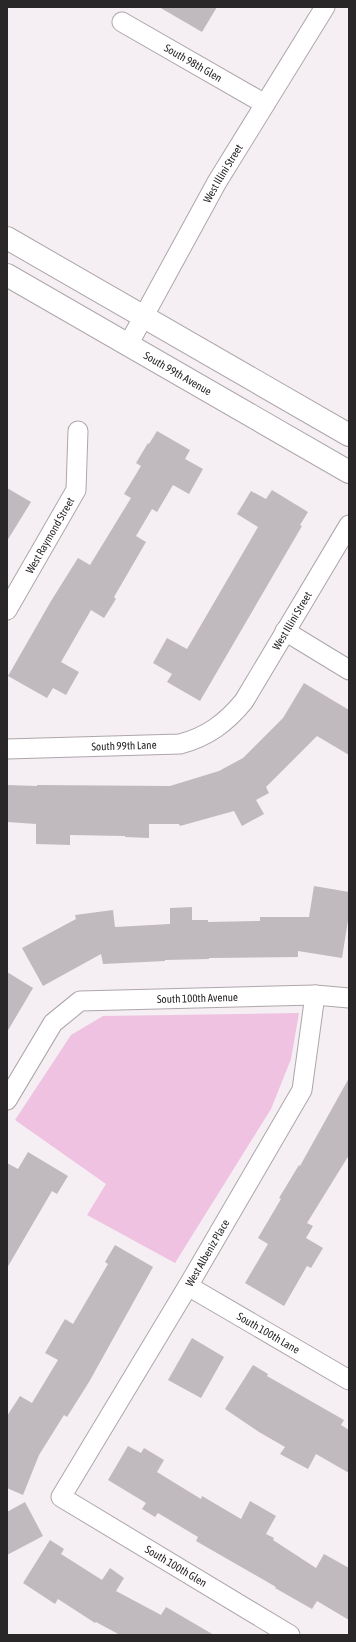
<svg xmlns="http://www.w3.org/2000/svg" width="356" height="1642" viewBox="0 0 356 1642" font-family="'Asap Condensed',sans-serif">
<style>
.green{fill:#efc2e2}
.building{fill:#c0b9be}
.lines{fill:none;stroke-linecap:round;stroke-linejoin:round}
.minor-casing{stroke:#ada6ab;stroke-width:21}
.secondary-casing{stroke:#ada6ab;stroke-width:24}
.minor{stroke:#fff;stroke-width:19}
.secondary{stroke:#fff;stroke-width:22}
.labels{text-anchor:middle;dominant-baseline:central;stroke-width:3;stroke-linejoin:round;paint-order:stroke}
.street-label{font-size:11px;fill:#2a2729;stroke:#fffdfe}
</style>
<rect width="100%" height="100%" fill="#f5eef3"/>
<!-- green -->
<path class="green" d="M299 1013 291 1059 271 1109 175 1263 87 1215 106 1184 15 1120 71 1035 103 1016Z"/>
<!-- building -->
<g class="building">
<path d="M159 7H217L202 32Z"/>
<path d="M157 431 190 450 185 459 203 469 189 494 173 485 157 512 152 509 136 536 146 542 114 597 116 599 104 618 91 610 61 662 79 672 66 695 53 688 47 698 8 676 51 601 78 558 90 565 131 498 124 494 141 466 136 463 148 443 149 444Z"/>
<path d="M7 488 31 502 7 541Z"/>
<path d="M272 490 308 512 300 525 302 526 200 701 167 682 172 674 153 663 167 638 187 649 258 527 237 514 251 491 266 499Z"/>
<path d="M304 683 349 710V755L317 736 266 787 269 793 256 800 264 814 242 826 234 811 180 826 179 824H149V838L125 837V836L70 835V845L36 844V824L7 822V785L37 786V785L170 786 219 771 243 758 283 718Z"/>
<path d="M314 886 349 892V914L342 958 298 951V957L209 958V959L165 960V961L103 964 101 954 43 986 22 948 76 919 75 915 113 910 115 927 170 924V908L192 907V920H208V922L260 921V917H309Z"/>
<path d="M7 972 33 988 7 1032Z"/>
<path d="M349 1078V1155L307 1223 313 1226 306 1238 323 1248 311 1268 307 1266 284 1306 245 1283 268 1244 258 1238 281 1199 279 1198 299 1165 300 1166Z"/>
<path d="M28 1152 68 1176 57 1194 52 1191 7 1268V1163L18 1169Z"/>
<path d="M115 1245 153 1267 89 1382 67 1417 64 1415 39 1455 23 1495 7 1488V1416L20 1396 32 1403 58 1360 45 1353 65 1319 73 1324 108 1264 105 1262Z"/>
<path d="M192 1338 224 1357 201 1398 168 1380Z"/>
<path d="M253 1365 268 1374 267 1376 344 1420 341 1425 349 1430V1473L316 1454 308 1469 280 1454 285 1447 259 1432 225 1409Z"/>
<path d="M128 1446 141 1453 144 1448 164 1460 157 1472 201 1499 202 1496 241 1519 250 1501 276 1516 266 1534 274 1538 273 1540 316 1568 324 1554 349 1568V1620L317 1601 312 1609 275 1588 276 1587 196 1541 198 1537 158 1513 155 1517 142 1509 146 1503 108 1480Z"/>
<path d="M25 1502 43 1536 7 1555V1512Z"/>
<path d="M50 1540 64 1549 61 1554 102 1580 110 1568 124 1578 116 1591 161 1615 166 1607 214 1635H120L96 1622 95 1623 58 1599 55 1604 23 1583Z"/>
</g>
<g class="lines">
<!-- minor casing -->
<g class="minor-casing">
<g id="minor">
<path id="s1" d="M122 22 265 104"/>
<path id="s2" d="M128 345 217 182 325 7"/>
<path id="s3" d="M7 610 76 490 78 431"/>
<path d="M285 631 349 670"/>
<path id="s4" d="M7 749 180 744C207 737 226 723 244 701L349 525"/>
<path id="s5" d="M7 1100 53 1023 80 1001 315 995 349 998"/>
<path id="s6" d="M188 1286 349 1380"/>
<path id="s7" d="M290 1635 61 1497 188 1286 302 1090 315 995"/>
</g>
</g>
<!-- secondary casing -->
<g class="secondary-casing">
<g id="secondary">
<path d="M7 238 349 435"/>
<path id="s8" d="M7 275 349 472"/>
</g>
</g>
<!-- minor -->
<use href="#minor" class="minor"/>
<!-- secondary -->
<use href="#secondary" class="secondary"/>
</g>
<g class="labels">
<!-- street labels -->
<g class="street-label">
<text stroke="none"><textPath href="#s1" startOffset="82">South 98th Glen</textPath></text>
<text stroke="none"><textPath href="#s2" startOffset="196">West Illini Street</textPath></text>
<text stroke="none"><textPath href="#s8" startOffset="197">South 99th Avenue</textPath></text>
<text stroke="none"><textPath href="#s3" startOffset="86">West Raymond Street</textPath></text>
<text stroke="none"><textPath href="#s4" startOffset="345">West Illini Street</textPath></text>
<text stroke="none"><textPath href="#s4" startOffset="117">South 99th Lane</textPath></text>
<text stroke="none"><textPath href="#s5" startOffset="242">South 100th Avenue</textPath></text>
<text stroke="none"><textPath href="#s7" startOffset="552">West Albeniz Place</textPath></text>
<text stroke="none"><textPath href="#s6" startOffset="93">South 100th Lane</textPath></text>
<text transform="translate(176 1566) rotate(31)">South 100th Glen</text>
</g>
</g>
<!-- border -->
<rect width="356" height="1642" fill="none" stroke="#2a2729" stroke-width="16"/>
</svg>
